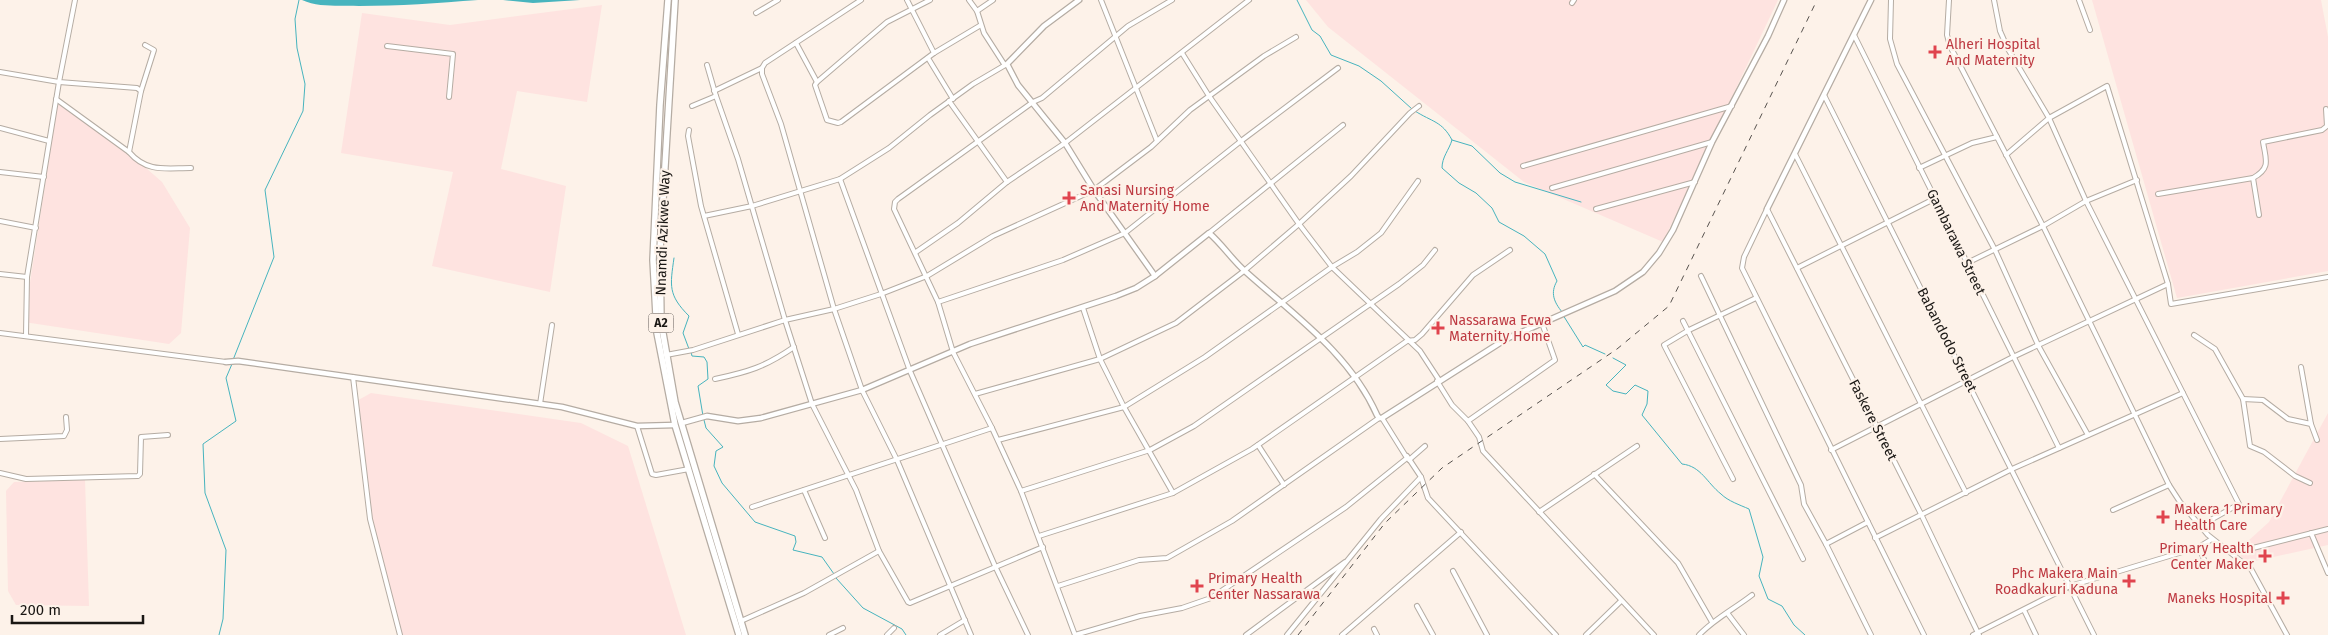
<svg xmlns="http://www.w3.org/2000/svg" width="2328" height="635" viewBox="0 0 2328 635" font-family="'Fira Sans',sans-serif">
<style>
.industrial{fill:#fee3e0}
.water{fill:#47b4be}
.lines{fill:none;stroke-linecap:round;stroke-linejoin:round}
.stream{stroke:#47b4be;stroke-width:1}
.minor-casing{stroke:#b5aca3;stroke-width:6}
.tertiary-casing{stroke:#b5aca3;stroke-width:7}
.trunk-casing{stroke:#b5aca3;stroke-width:8}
.minor{stroke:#fff;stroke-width:4}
.tertiary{stroke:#fff;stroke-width:4.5}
.trunk{stroke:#fff;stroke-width:5.5}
.rail{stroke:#57524e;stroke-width:1;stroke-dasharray:6 6;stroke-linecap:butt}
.health-dot{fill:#e0444e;stroke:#fdf2e9;stroke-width:2}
.labels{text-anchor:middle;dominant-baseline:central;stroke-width:4.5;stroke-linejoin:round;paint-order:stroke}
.shield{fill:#fdf2e9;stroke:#5e5954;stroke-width:1}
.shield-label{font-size:12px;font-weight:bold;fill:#1a1714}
.health-label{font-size:14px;fill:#be3a42;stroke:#fdf2e9;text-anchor:start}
.street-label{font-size:14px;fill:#1a1714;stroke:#fdf2e9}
</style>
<rect width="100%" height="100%" fill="#fdf2e9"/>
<!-- industrial -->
<g class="industrial">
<path d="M1306 0H1778L1663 242 1524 182 1328 27Z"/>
<path d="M2092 0H2321L2328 37V271L2177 298Z"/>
<path d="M602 5 587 102 517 91 501 169 566 186 550 292 432 266 453 172 341 153 362 13 450 25Z"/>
<path d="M58 99 99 127 162 182 190 228 181 333 169 344 24 322Z"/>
<path d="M371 393 581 423 628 446 686 635H400L372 520 353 403Z"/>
<path d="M2328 413V545L2246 563 2237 551 2269 522Z"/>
<path d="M85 480 89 606 16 605 8 591 6 491 14 482Z"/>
</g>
<!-- water -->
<g class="water">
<path d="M302 0H478C438 3 399 6 359 6 340 5 320 8 302 0Z"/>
<path d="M503 0H580L533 3Z"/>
</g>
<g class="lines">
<!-- stream -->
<g class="stream">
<path d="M1297 0 1312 30 1320 36 1331 55 1359 66 1381 81 1412 109"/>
<path d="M1415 111C1432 122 1442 121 1452 140 1449 150 1442 157 1442 168L1459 183 1476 193 1492 208 1499 222 1524 236 1545 254 1557 281C1550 293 1554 302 1562 312"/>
<path d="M1452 140 1472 146 1500 173 1515 182 1581 202"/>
<path d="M674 258C670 286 668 295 689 316L683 333 689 349"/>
<path d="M1563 315 1583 347 1585 345 1605 354"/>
<path d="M691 352 692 356 704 357 707 362 708 379 698 386 703 416"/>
<path d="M1613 358 1626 365 1606 385 1613 391 1626 394 1635 385 1648 391 1647 404 1642 415 1682 464C1701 466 1707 483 1721 494 1728 501 1740 505 1749 509L1763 557 1759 576 1768 599 1782 606 1794 625 1805 635"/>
<path d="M233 360 274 257 265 190 303 111 305 84 297 48 295 19 299 0"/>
<path d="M704 420 706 428 723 447 716 451 714 466 722 483 755 522 795 536 796 542 793 550 822 557 834 574"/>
<path d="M836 578 863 608 902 629 906 635"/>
<path d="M219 635 223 619 226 550 205 493 203 444 236 421 226 378 232 364"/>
</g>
<!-- minor casing -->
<g class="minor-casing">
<g id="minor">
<path d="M907 0 934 53"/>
<path d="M930 0 887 22 817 82 815 85 827 120 838 123 841 122 934 53 981 25"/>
<path d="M969 0 977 11 984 33 1004 64"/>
<path d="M1101 0 1157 141"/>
<path d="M1891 0 1890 39 1897 64 1995 250 2039 347 2088 435"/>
<path d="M1949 0 1947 35 1950 46 2043 226 2169 485 2180 502 2208 535 2251 569 2287 635"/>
<path d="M1994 0 2000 31 2008 49 2049 118 2086 201 2239 504 2200 526"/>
<path d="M2079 0 2090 30"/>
<path d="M1572 3 1574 0"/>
<path d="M977 11 993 0"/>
<path d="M756 13 778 0"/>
<path d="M1854 35 2059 448"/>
<path d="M796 43 817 82"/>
<path d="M387 46 453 54 449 97"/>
<path d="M1182 53 1209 96 1299 224 1332 267 1420 351 1439 380"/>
<path d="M928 58 953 99"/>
<path d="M707 65 716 96 738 159 785 320 812 404 856 490 879 551 908 602 910 603 1043 547"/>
<path d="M762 68V74L781 124 834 309 862 390 897 460 971 635"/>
<path d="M0 72 59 82 137 88 141 91"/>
<path d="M714 91 762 68 765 63 861 0"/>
<path d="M1824 95 2094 635"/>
<path d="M56 99 129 152C147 173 166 168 191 168"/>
<path d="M949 101 1007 182"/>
<path d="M692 106 716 96"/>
<path d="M0 128 49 141"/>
<path d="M689 130 688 136 701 206 738 334"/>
<path d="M129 152 141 91 154 50 145 45"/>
<path d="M1795 154 1966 493"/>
<path d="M2006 155 2049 118 2107 86 2168 284 2171 304 2328 277"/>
<path d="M1523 166 1732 106"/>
<path d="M1919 168 1972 143 1997 137"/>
<path d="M0 172 44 177"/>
<path d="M2253 178 2259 215"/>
<path d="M840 179 910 371 995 566 1028 635"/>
<path d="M1552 188 1712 142"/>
<path d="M2158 194 2253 178C2271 168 2266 160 2263 142L2322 130 2327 126 2326 109"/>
<path d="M1596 209 1695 182"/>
<path d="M1767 209 1921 514 1979 635"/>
<path d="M1767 209 1744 257 1742 268 1924 635"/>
<path d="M704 216 752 206 840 179 889 148 930 115 973 84 1007 64"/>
<path d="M0 221 36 228"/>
<path d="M1209 233 1343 125"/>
<path d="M916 252 958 223 1007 182 1065 143 1249 0"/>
<path d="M1967 263 2043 226 2086 201 2137 180"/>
<path d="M1797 268 1934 199"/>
<path d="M0 274 27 277"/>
<path d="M1701 276 1801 485 1804 504 1826 544 1871 635"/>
<path d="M938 302 1063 260 1125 233 1241 141 1338 68"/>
<path d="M1083 308 1100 359 1124 407 1173 493"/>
<path d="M1683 321 1803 559"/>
<path d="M1542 323 1555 360 1468 421 1479 437 1483 451 1654 635"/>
<path d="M0 333 226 362"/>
<path d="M26 335 27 277 59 82 75 0"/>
<path d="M2194 335 2215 349 2243 399 2250 446 2264 452 2295 476 2310 483"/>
<path d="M666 355 693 350 785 320 834 309 881 294 927 276 993 236 1094 190 1151 147 1190 110 1264 56 1296 37"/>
<path d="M353 377 370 519 400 635"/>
<path d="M715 379C748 372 765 367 794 347"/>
<path d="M1437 381 1452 405 1468 421"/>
<path d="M975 394 1100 359 1176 323 1244 271 1299 224 1351 176 1410 113 1419 106"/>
<path d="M2243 399 2263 400 2288 419 2311 424 2301 367"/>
<path d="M540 404 552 325"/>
<path d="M2311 424 2317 440"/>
<path d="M637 426 652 474 656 475 689 469"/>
<path d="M0 439 64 436 67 430 66 417"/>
<path d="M998 440 1124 407 1205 357 1332 267 1357 252 1381 233 1418 181"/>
<path d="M1258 445 1284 485"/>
<path d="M1831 450 2013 357 2168 284"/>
<path d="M1409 460 1425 446"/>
<path d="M0 473 26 479 138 476 140 474 141 437 168 435"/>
<path d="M1594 474 1678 563 1712 622"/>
<path d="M1421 477 1428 498 1556 635"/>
<path d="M1733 479 1664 345 1689 330 1756 298"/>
<path d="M804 490 825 538"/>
<path d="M1021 491 1150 450 1194 426 1399 284 1423 265 1435 250"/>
<path d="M752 507 992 428"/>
<path d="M2113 510 2169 485"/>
<path d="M1539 512 1637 446"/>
<path d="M2311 533 2328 573"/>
<path d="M1039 536 1173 493 1252 449 1407 341 1415 340 1422 334 1473 275 1510 250"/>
<path d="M1875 538 2012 469 2183 393"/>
<path d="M1826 544 1868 522"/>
<path d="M2199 547 2205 562"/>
<path d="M2233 553 2328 529"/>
<path d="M1453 571 1487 635"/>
<path d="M1058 586 1139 560 1167 558 1232 521 1379 418"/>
<path d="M1417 606 1433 635"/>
<path d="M2024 610 2036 635"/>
<path d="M1728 614 1744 635"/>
<path d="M741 621 804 593 879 551"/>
<path d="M1374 629 1377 635"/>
<path d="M829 635 843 628"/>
<path d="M887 635 894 628"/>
<path d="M940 635 965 620"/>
<path d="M1075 635 1021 491 992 428 953 352 938 302 894 209 895 202 898 199 1033 102 1042 98 1128 26 1172 0"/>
<path d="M1075 635 1140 616 1182 608 1211 598 1346 507 1407 458 1382 418"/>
<path d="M1246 635 1345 562"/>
<path d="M1287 635 1381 519 1421 477 1407 456"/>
<path d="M1342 635 1461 532"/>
<path d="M1586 635 1621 601"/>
<path d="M1699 635C1714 619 1734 609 1752 595"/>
<path d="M1973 635 2070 586 2199 547 2212 539"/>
</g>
</g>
<!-- tertiary casing -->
<g class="tertiary-casing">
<g id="tertiary">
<path d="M1767 209 1871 0"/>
<path d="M1155 276 1209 233C1223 245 1232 260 1246 272 1294 315 1350 354 1377 415L1379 418H1382L1506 339 1615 291 1643 272 1659 253 1673 230 1712 142 1768 36 1784 0"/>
<path d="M226 362 238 361 562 407 637 426 675 425"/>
<path d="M682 423 707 416 738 421 761 418 862 390 970 344 1116 296 1136 288 1155 276 1094 190 1065 143 1018 85 1007 64 1044 26 1079 0"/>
</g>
</g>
<!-- trunk casing -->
<g class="trunk-casing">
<g id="trunk">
<path d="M668 0 660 105 653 260 657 333 675 425 739 635"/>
<path d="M675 0 660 249 661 322 675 402 745 635"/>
</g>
</g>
<!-- minor -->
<use href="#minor" class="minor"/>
<!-- tertiary -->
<use href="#tertiary" class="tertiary"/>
<!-- trunk -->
<use href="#trunk" class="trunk"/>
<!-- rail -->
<path class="rail" d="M1298 635 1385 523 1442 468 1617 349 1669 306 1817 0"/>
</g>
<!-- markers -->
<g class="health-dot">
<path d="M1932.5 44.5h5v5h5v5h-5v5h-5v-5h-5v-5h5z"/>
<path d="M1066.5 190.5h5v5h5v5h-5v5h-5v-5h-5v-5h5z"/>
<path d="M1435.5 320.5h5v5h5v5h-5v5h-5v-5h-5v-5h5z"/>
<path d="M2160.5 509.5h5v5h5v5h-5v5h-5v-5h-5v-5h5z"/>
<path d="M2262.5 548.5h5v5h5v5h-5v5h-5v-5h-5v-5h5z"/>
<path d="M2126.5 573.5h5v5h5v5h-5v5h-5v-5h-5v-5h5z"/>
<path d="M1194.5 578.5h5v5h5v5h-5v5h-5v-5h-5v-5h5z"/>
<path d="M2280.5 590.5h5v5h5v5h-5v5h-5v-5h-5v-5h5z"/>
</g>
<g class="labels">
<!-- shield labels -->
<rect class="shield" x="648.5" y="313.5" width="25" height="19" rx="4"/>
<g class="shield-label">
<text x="661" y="323">A2</text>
</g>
<!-- health labels -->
<g class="health-label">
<text x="1946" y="44">Alheri Hospital<tspan x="1946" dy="16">And Maternity</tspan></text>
<text x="1080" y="190">Sanasi Nursing<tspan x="1080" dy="16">And Maternity Home</tspan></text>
<text x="1449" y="320">Nassarawa Ecwa<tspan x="1449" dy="16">Maternity Home</tspan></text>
<text x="2174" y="509">Makera 1 Primary<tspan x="2174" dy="16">Health Care</tspan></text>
<text x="2254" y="548" text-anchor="end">Primary Health<tspan x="2254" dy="16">Center Maker</tspan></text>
<text x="2118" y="573" text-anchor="end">Phc Makera Main<tspan x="2118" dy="16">Roadkakuri Kaduna</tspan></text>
<text x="1208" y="578">Primary Health<tspan x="1208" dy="16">Center Nassarawa</tspan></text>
<text x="2272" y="598" text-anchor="end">Maneks Hospital</text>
</g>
<!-- street labels -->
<g class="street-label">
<text transform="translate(663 233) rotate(-88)">Nnamdi Azikwe Way</text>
<text transform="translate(1956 242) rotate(64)">Gambarawa Street</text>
<text transform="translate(1947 340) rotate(63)">Babandodo Street</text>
<text transform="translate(1873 420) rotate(63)">Faskere Street</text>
</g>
</g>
<!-- scale -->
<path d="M12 615v8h131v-8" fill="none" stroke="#1a1714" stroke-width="2.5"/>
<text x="20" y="615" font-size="15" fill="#1a1714" stroke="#fdf2e9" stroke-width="4" paint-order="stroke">200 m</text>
</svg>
